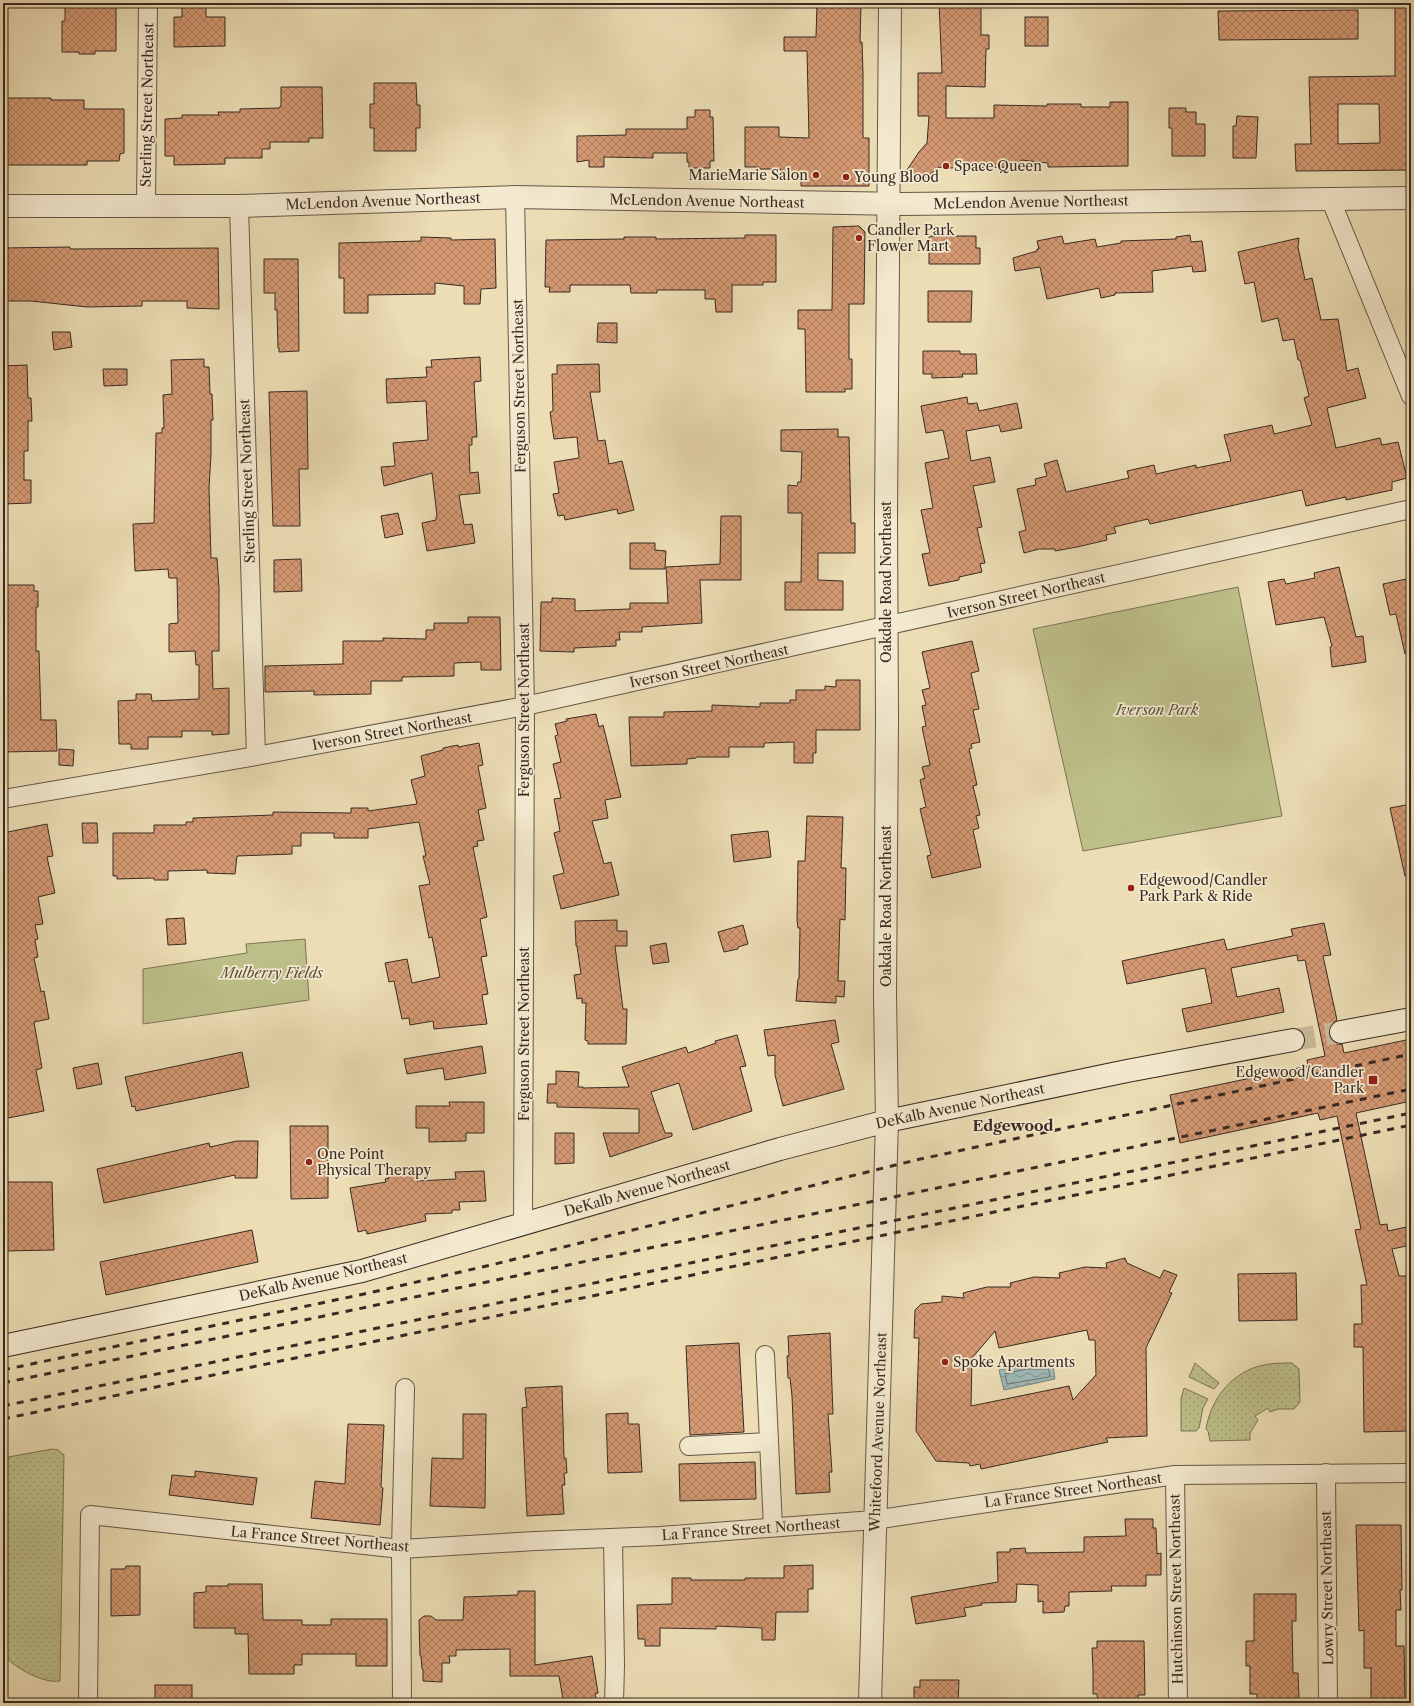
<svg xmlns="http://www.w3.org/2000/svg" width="1414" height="1706" viewBox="0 0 1414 1706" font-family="'Libre Caslon Text',serif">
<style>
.grass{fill:url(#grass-dots);stroke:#7b7456}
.park{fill:#bdbf89;stroke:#7b7456}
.water{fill:url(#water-waves);stroke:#76807d}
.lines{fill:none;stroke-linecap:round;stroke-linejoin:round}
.shore{stroke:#6c726e;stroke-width:1}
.building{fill:url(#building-cross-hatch);stroke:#392a24;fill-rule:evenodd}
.secondary-tunnel{stroke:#c8b997;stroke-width:22;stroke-dasharray:22 11;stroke-linecap:butt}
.minor-casing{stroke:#665748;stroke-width:20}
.tertiary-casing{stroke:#665748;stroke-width:24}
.secondary-casing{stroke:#392a24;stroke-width:24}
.minor{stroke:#f3e9ce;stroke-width:18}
.tertiary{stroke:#f3e9ce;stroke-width:22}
.secondary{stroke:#f3e9ce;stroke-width:22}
.rail{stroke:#392a24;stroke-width:3;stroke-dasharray:7 7;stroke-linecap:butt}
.poi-dot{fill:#8f2418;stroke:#f3e9ce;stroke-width:1.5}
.labels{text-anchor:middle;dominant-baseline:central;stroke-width:3.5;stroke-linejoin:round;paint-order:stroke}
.street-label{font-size:14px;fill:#392a24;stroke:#f3e9ce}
.poi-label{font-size:14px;fill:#392a24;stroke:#f3e9ce;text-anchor:start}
.park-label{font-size:14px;font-style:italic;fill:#5a4f3d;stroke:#f3e9ce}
.neighbourhood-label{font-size:15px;font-weight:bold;fill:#392a24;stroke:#f3e9ce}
</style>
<defs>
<pattern id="grass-dots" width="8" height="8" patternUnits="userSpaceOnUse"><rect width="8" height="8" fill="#bdbf89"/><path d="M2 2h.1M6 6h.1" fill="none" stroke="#a3a476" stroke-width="1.8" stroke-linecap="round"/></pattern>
<pattern id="water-waves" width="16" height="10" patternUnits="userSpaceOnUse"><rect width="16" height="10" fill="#9eb9b8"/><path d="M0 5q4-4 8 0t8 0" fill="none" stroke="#829795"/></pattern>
<pattern id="building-cross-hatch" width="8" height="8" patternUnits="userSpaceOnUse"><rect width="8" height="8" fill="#d49973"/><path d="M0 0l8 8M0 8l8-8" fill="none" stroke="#ad7d5e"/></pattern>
</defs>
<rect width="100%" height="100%" fill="#ecddb4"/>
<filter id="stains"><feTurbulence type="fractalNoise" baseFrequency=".005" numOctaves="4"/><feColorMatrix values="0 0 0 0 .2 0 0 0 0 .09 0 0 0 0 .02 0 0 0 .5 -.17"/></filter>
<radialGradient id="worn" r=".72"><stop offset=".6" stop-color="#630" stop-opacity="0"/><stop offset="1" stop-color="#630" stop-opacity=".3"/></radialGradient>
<!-- grass -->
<g class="grass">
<path d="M1195 1363 1219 1383 1214 1389 1189 1377Z"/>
<path d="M1292 1363 1299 1369 1300 1402 1294 1409H1278L1270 1412 1268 1408 1255 1416 1258 1420 1250 1433V1440L1210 1441 1208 1431 1206 1429C1211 1398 1233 1371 1264 1365 1273 1363 1283 1363 1292 1363Z"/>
<path d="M1184 1388 1208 1399 1203 1408 1199 1428 1196 1431H1181V1399Z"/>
<path d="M52 1449 58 1450 64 1455 60 1681C43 1684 14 1667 3 1655V1458Z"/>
</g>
<!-- park -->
<g class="park">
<path d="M1238 587 1282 816 1083 851 1033 629Z"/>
<path d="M305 939 309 1000 143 1024V969L247 953 246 944Z"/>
</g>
<!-- water -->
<path class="water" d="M1026 1365H1053L1055 1379 1004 1390 999 1370Z"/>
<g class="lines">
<!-- shore -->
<path class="shore" d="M1027 1369H1048L1050 1375 1049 1377 1007 1384 1005 1374Z"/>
</g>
<!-- building -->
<g class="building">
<path d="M65 3H116V51H95V54H79V52H62V21H65Z"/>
<path d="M182 3H206V17H225V46L174 47V17H182Z"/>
<path d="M817 3H856V5H861L860 42H862L863 74V138H869V186H801V177H781V169H758V167H745V127H779V137L809 138 807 51H784V37H816Z"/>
<path d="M939 3H981V35H989V49H986L985 87 946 86V118H994V105L1047 106V104H1081V107H1110V102H1128V166L1048 167V163L1021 160V167L944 168 939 167 921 182 907 170 919 152 927 143 929 116H918V73H942Z"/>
<path d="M1395 3H1411V104H1407V142H1411V170L1296 171 1295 144H1311L1309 77 1395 76ZM1338 104H1379L1380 143 1338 144Z"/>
<path d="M1358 10V39L1219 40 1218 11Z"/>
<rect x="1025" y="17" width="23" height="29"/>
<path d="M374 83H416L417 105H420V128H416V151H374V128H370V104H374Z"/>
<path d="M281 87H322L323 138H309V142H270V149H262V158H225V164L174 165V156H165V119L182 118V115H219L218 112H240V109L280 108V106H281Z"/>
<path d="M3 98H51V100H84V109H124V153L120 154 119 161H87V165H3Z"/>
<path d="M1169 108H1186V112H1196V124H1205V156H1172V128H1169Z"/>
<path d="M695 110H710V117H713L714 161H710V168H689V162H687V153H653V158L604 157V167H589V160L577 162V136L626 135V129H687V117H695Z"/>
<path d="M1237 116 1258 117 1256 158H1233V126H1236Z"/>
<path d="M859 226 865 232 864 304H849V359H852V389H845V392H806L805 329H798V310H832L833 227Z"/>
<path d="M745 235H776V282H763V285H732V312H716L715 299H705V290H657V293H631L630 285H570V292H549L550 287H545L546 240 624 239V237H656V239L745 238Z"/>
<path d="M1190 235 1191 242 1202 241 1206 271 1193 272 1192 266 1152 271 1153 292 1115 293V295L1101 298 1099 288 1047 299 1040 267 1015 271 1013 258 1037 251V249H1039L1037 241 1062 236 1064 244 1095 239 1097 247 1121 243V241L1176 239V237Z"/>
<path d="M929 236H976V248H980V264H929Z"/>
<path d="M421 237 451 238V240L495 239 496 288 481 289 480 304H464V286L435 283V294L368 295V313H344V278H339V243L421 241Z"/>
<path d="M1299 238 1298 247 1305 280 1312 278 1321 320 1338 319 1347 371 1358 368 1366 398 1327 408 1336 448 1380 438 1382 445 1398 442 1407 478 1392 482V490L1346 500V497L1306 506 1302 490 1150 524 1148 519 1114 527 1116 533 1106 535 1107 540 1077 547 1055 551V549H1039L1024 553 1019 532 1026 530 1017 489 1036 485 1035 479 1047 476 1044 464 1057 460 1066 492 1129 478 1127 471 1154 465 1156 474 1196 465V468L1231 461 1224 435 1272 425 1274 434 1312 425 1304 398 1309 396 1300 360H1298L1294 339 1283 341 1278 318 1262 322 1254 282 1245 284 1238 252Z"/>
<path d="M70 247V249L218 248 219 309 187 308V301H142V306L87 307 31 301H3V248Z"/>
<path d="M264 259H298L299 351 279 352V348H278L277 310H275V293H264Z"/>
<path d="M928 291H972L971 322H928Z"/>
<path d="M598 323H617V343L597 342Z"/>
<path d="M52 332H70L72 347 54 350Z"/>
<path d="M923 351H960V354H976L977 374H962L963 377 932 378V374H923Z"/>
<path d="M480 357 481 381 474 382 477 437H472V445H469L470 473 478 472 480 493 459 495 464 525 472 524 475 543 427 551 422 523 436 520V517L437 516 432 473 384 486 381 467 395 466 393 443 428 440 426 401 387 403 386 379 427 377 426 367H432L431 360Z"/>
<path d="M204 359V367H209L210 394H212L213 420H211V455L209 488 211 558H217L219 588V651H212L213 689 229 688V734L212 735V731H182V737H148V749H131V744H119L118 701 136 700V694H151L152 701 199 699V665H196L195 651 169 652V624L178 623 177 578H169L168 569 135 571 133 524 154 523 156 433H162V428H164L163 395 172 394 171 360Z"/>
<path d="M599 364 600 392H590L598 441 605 440 609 464 622 461 634 510 618 514 617 509 565 520 564 515 558 516 553 494 559 493 554 462 579 458 577 437 554 439 550 412 553 411 552 374H557V365Z"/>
<path d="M27 365 28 398H31L32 421H28V451H24V480H31V503L3 504V366Z"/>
<path d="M103 369H127V385L104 386Z"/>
<path d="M307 391 308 469H299L300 526H273L269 392Z"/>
<path d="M967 397 968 404 977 403 979 411 1017 403 1022 428 1001 432 999 425 966 431 971 461 990 457 995 482 973 486 982 527 977 528 985 563 980 564 982 572 959 577V580L929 586 922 554 930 553 921 510 933 508 925 463 949 458 943 430 926 433 921 406Z"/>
<path d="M838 429V437H849L851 523H855V553H818V580L843 581V610H785V582H801L802 513H788V485L797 486 798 482H801L802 452 781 451V430Z"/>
<path d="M398 513 403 534 385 538 381 516Z"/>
<path d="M721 516H741V580H700L702 623 642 627V632H619L620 640H616V646L574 648V652L540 651 541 602H552V598L575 599V611L630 609V603H668L666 567 720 564Z"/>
<path d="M630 543H655V550L666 551 665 569H630Z"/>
<path d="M301 559 302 591 274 592V560Z"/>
<path d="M1339 567 1356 637 1363 636 1366 662 1332 667 1330 647 1332 646 1324 617 1276 625 1268 582 1284 579 1286 584 1315 578 1314 573Z"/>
<path d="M1411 578V653L1405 654 1396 614 1390 615 1383 584Z"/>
<path d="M3 585H34V591H38V607H36V651H39L41 720H56L57 751 3 752Z"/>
<path d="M468 617H500L501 670H481V662L454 663V676L402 677V681H371V694L314 695V691L265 692V666L343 664V641H383V638L426 639V630H434V623H468Z"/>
<path d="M972 641 979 671 971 673 979 709 973 710 980 742 971 744 972 748 969 749 977 785 973 786 980 815 976 816 979 828 973 830 981 867 932 878 927 856 931 855 920 809 926 807 920 780 925 778 922 767 930 765 922 727 926 726 922 706 926 705 922 690 930 688 922 652Z"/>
<path d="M836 680H860V730H816V753H813V763H794V742L764 743V747H729V757H696V758L687 759V764L631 766 629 717H664V712L712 711V705L760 707V703H790V700H796V690H825V686L836 687Z"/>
<path d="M596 714 599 727 603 725 621 797 605 800 608 818 592 821 604 864 611 862 619 895 561 909 553 876 564 873 554 833 560 831 554 799 561 798 553 764 561 762 555 736 558 735 555 724 567 721 566 719Z"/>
<path d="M479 743 483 765 478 766 486 808 478 810 484 840 477 841 478 846 473 847 487 917 480 919 487 956 481 957 488 994 482 995 487 1024 434 1029 433 1021 410 1025 409 1018 402 1019 394 981 389 982 385 963 407 959 412 983 440 977 432 937 429 938 419 886 430 884 423 856H426L419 822 368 829V838H334V833H301V846H292V854L237 856 235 874 207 873V870L168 871V880H154V878L117 879V876H113V833H154V825H186V822H193V818L273 815V812L351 813V808H368V811L417 804 411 780 425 776 421 756 443 750V748L458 745V747Z"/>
<path d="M59 749 74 750 73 766 59 765Z"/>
<path d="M1411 804V875L1405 876 1390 808Z"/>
<path d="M807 816 843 817 841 868H846L845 920 840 919 838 981H845L844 997 836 996V1003L796 1001 798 979H799L800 928H798L797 920 798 861H805Z"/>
<path d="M82 823H97L98 843H83Z"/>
<path d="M47 824 53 856 47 857 55 893 38 897 43 924 35 925 38 939 35 940 38 957 34 958 41 992 44 991 49 1019 34 1022 42 1068 36 1070 44 1111 3 1119V833Z"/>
<path d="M768 831 771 857 734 862 731 835Z"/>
<path d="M184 918 186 944 168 945 166 919Z"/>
<path d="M617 920V931H627V946H615L623 1009H627L626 1044H588V1041L585 1040 586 1003H582V998L577 999 574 975 581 974 577 946H576L575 921Z"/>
<path d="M1324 923 1331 955 1323 956 1337 1020 1333 1023 1329 1028V1035L1331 1040 1336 1044H1342L1344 1053 1411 1039V1101L1356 1113 1380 1225 1387 1224 1388 1231 1411 1226V1245L1392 1249 1399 1276H1411V1426H1409V1431L1364 1432 1363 1347H1354V1324H1362L1361 1285H1367L1355 1230 1361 1229 1337 1116 1320 1120 1318 1113 1180 1143 1170 1095 1308 1066 1307 1060 1325 1056 1305 960 1298 961 1297 955 1231 968 1237 997 1279 988 1284 1012 1187 1032 1182 1009 1212 1003 1205 968 1127 984 1122 961 1224 939 1227 950 1293 936 1291 929Z"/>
<path d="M743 925 748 944 738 947V949L724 952 718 932Z"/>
<path d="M666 943 669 962 653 964 650 946Z"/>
<path d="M835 1020 839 1042 831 1044 844 1089 783 1106 775 1075V1055L768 1056 764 1030Z"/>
<path d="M737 1035 746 1066 740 1067 752 1111 693 1130 679 1083 651 1092 665 1133H672V1136L610 1157 603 1133H639V1109L557 1107V1103H547L548 1084H556V1071L579 1072 578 1087H583V1088L629 1087 622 1067 686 1047 688 1053 716 1043 715 1041Z"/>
<path d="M482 1046 486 1073 445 1080 443 1068 407 1074 404 1059Z"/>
<path d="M242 1052 249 1087 136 1111 135 1106 132 1107 125 1077Z"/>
<path d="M98 1063 102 1084 77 1089 73 1068Z"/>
<path d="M449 1102H484V1133H466V1141L429 1142V1128H416V1106H450Z"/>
<path d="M290 1126H328V1198L291 1199Z"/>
<path d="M555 1133H574V1163L555 1164Z"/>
<path d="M237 1141H258L257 1178H235V1175L104 1203 97 1169 209 1143 210 1147Z"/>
<path d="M406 1167 407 1174 415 1173 417 1181 456 1179 455 1172 484 1171 486 1201 459 1202 460 1210H452V1213L425 1214 426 1221 367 1234 366 1230 358 1232 350 1188 386 1182 385 1179 389 1178 387 1171Z"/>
<path d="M3 1182H52L54 1250 3 1251Z"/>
<path d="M252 1230 258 1262 106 1295 100 1262Z"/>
<path d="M1125 1258 1127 1263 1160 1278 1164 1270 1177 1275 1169 1292 1172 1293 1146 1348 1147 1436 1106 1438 1108 1442 981 1469 980 1464 970 1466 969 1463 936 1461 916 1431 919 1338H914L915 1310 921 1304 942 1302V1296L964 1298 963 1293 987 1287H1011L1010 1283 1034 1277 1060 1278 1059 1273 1085 1267 1107 1268 1106 1263ZM1087 1330 1089 1340H1095L1096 1375 1073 1400 1069 1386 971 1406 972 1358 995 1331 999 1348Z"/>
<path d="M1296 1273 1297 1320 1239 1321 1238 1274Z"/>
<path d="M830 1333 833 1414H828L832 1472H829L830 1492 796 1494 792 1396 790 1378H788L787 1356H789L788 1336Z"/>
<path d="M739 1343 744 1432 690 1435 686 1346Z"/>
<path d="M562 1386 564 1458H566L567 1473H564L565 1485H562L564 1514 527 1516 522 1408 527 1407 525 1388Z"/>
<path d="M628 1413V1424H639L642 1472 608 1473 606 1414Z"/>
<path d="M463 1414H486L485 1508 430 1506 432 1458 463 1459Z"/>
<path d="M348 1424 384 1425 381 1487 383 1488 380 1525 311 1518 315 1481 345 1484Z"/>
<path d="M755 1462 756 1499 680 1501 679 1464Z"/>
<path d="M195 1471 257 1478 253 1505 169 1495 172 1475 195 1477Z"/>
<path d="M1125 1519H1153V1528H1156L1157 1554 1161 1553V1575H1146V1586H1111L1112 1591 1069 1592V1606H1065L1064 1612 1043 1613V1601L1038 1602V1585L1017 1584 1016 1602 981 1603 982 1605 964 1608 966 1616 916 1624 911 1597 998 1582 997 1552H1010V1549L1025 1548 1026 1553 1084 1552V1537L1126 1536Z"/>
<path d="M1356 1525H1401L1402 1590H1400L1401 1610H1396V1646H1404L1405 1703H1371V1668H1364V1630L1359 1631Z"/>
<path d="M813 1565V1589H808V1612H776L775 1640H762V1628L716 1626V1629L660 1628V1646H645V1639H638L637 1605 672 1604V1578H691V1580H745V1578H784V1566Z"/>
<path d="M126 1566H140V1615L111 1616V1569H125Z"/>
<path d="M228 1584H262L263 1620H302V1625H331V1619H387V1666H356V1654H302V1665H294V1674H249L248 1634H235V1628H194V1593L206 1592V1586H228Z"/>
<path d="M518 1591H535V1665L592 1656 598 1693 595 1694 597 1703H568L567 1698 563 1699 559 1676H510V1649L456 1650V1656H449L450 1663H442V1682L423 1681V1669H422L421 1656H420L419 1620 424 1616H431L436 1620H463L464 1597 518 1595Z"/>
<path d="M1254 1594H1296V1621H1292L1293 1673H1298L1299 1699H1257V1694H1250V1666H1246V1641H1254Z"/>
<path d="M1097 1641H1144L1145 1695H1138V1703H1098L1097 1694H1093V1669L1092 1648H1097Z"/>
<path d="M920 1680H959L958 1703H914V1687H920Z"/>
<rect x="155" y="1685" width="37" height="18"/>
</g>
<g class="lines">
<!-- secondary-tunnel -->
<path class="secondary-tunnel" d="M1293 1040 1341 1032"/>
<!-- minor casing -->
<g class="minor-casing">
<g id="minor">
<path d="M515 197 525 706 523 1223"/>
<path d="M1330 198 1411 396"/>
<path d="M146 206 148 3"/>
<path d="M239 206 256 756"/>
<path d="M3 799 256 756 525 706 1411 509"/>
<path d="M765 1355 773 1527"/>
<path d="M689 1446 769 1442"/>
<path d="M1326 1473 1328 1703"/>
<path d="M1175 1475 1178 1703"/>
<path d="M613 1538 615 1665 614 1703"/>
<path d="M88 1703 90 1515 401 1549 535 1541 660 1536 874 1520 1175 1475 1411 1473"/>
<path d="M402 1703 401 1549 405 1388"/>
</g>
</g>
<!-- tertiary casing -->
<g class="tertiary-casing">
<g id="tertiary">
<path d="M3 206H239L515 197 902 204 1411 198"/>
<path d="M870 1703 887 1121 885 995 887 719 886 516 890 3"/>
</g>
</g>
<!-- secondary casing -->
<g class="secondary-casing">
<g id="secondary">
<path d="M1341 1032 1411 1019"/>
<path d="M3 1346 362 1271 780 1149 887 1121 1127 1071 1293 1040"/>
</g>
</g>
<!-- minor -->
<use href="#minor" class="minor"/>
<!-- tertiary -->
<use href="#tertiary" class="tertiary"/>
<!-- secondary -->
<use href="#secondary" class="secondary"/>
<!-- rail -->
<g class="rail">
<path d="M3 1370 364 1294 491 1265 916 1160 1411 1054"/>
<path d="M3 1383 1411 1089"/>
<path d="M3 1406 1411 1113"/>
<path d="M3 1419 1411 1125"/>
</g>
</g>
<!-- markers -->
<g class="poi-dot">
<circle cx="946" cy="166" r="4"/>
<circle cx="816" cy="175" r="4"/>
<circle cx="846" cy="177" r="4"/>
<circle cx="859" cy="238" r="4"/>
<circle cx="1131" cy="888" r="4"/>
<rect x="1368" y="1075" width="10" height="10" rx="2"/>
<circle cx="309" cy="1162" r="4"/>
<circle cx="945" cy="1362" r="4"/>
</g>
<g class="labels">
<!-- street labels -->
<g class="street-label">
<text transform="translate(147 105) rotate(-89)">Sterling Street Northeast</text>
<text transform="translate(383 201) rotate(-2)">McLendon Avenue Northeast</text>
<text transform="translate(707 201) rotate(1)">McLendon Avenue Northeast</text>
<text transform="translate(1031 202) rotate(-1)">McLendon Avenue Northeast</text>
<text transform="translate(519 386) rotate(-91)">Ferguson Street Northeast</text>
<text transform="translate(247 481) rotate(-92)">Sterling Street Northeast</text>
<text transform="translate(886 582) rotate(-90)">Oakdale Road Northeast</text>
<text transform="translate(1026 595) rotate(-13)">Iverson Street Northeast</text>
<text transform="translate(709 666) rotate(-12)">Iverson Street Northeast</text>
<text transform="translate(524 710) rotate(-90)">Ferguson Street Northeast</text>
<text transform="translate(392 731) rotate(-10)">Iverson Street Northeast</text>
<text transform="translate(886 906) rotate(-90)">Oakdale Road Northeast</text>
<text transform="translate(524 1034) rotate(-90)">Ferguson Street Northeast</text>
<text transform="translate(960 1106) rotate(-12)">DeKalb Avenue Northeast</text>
<text transform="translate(647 1188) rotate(-16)">DeKalb Avenue Northeast</text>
<text transform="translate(323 1277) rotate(-13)">DeKalb Avenue Northeast</text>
<text transform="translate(878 1432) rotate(-88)">Whitefoord Avenue Northeast</text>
<text transform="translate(1073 1490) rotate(-8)">La France Street Northeast</text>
<text transform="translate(751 1529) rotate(-4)">La France Street Northeast</text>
<text transform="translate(320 1539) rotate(5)">La France Street Northeast</text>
<text transform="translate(1327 1588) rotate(-91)">Lowry Street Northeast</text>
<text transform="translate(1176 1589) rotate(-91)">Hutchinson Street Northeast</text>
</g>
<!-- poi labels -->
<g class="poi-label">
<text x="954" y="166">Space Queen</text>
<text x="808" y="175" text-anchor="end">MarieMarie Salon</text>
<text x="854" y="177">Young Blood</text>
<text x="867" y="230">Candler Park<tspan x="867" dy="16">Flower Mart</tspan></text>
<text x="1139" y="880">Edgewood/Candler<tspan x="1139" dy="16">Park Park &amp; Ride</tspan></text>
<text x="1364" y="1072" text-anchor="end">Edgewood/Candler<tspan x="1364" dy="16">Park</tspan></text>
<text x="317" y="1154">One Point<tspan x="317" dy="16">Physical Therapy</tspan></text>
<text x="953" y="1362">Spoke Apartments</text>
</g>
<!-- park labels -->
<g class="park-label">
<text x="1157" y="710">Iverson Park</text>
<text x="272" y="973">Mulberry Fields</text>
</g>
<!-- neighbourhood labels -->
<g class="neighbourhood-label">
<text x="1013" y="1125">Edgewood</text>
</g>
</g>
<!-- margin -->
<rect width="1414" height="1706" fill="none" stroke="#ecddb4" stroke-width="16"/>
<rect x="4" y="4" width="1406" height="1698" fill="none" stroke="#392a24" stroke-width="2"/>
<rect x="8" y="8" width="1398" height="1690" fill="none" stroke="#392a24"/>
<rect width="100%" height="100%" filter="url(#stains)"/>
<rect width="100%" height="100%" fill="url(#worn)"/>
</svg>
